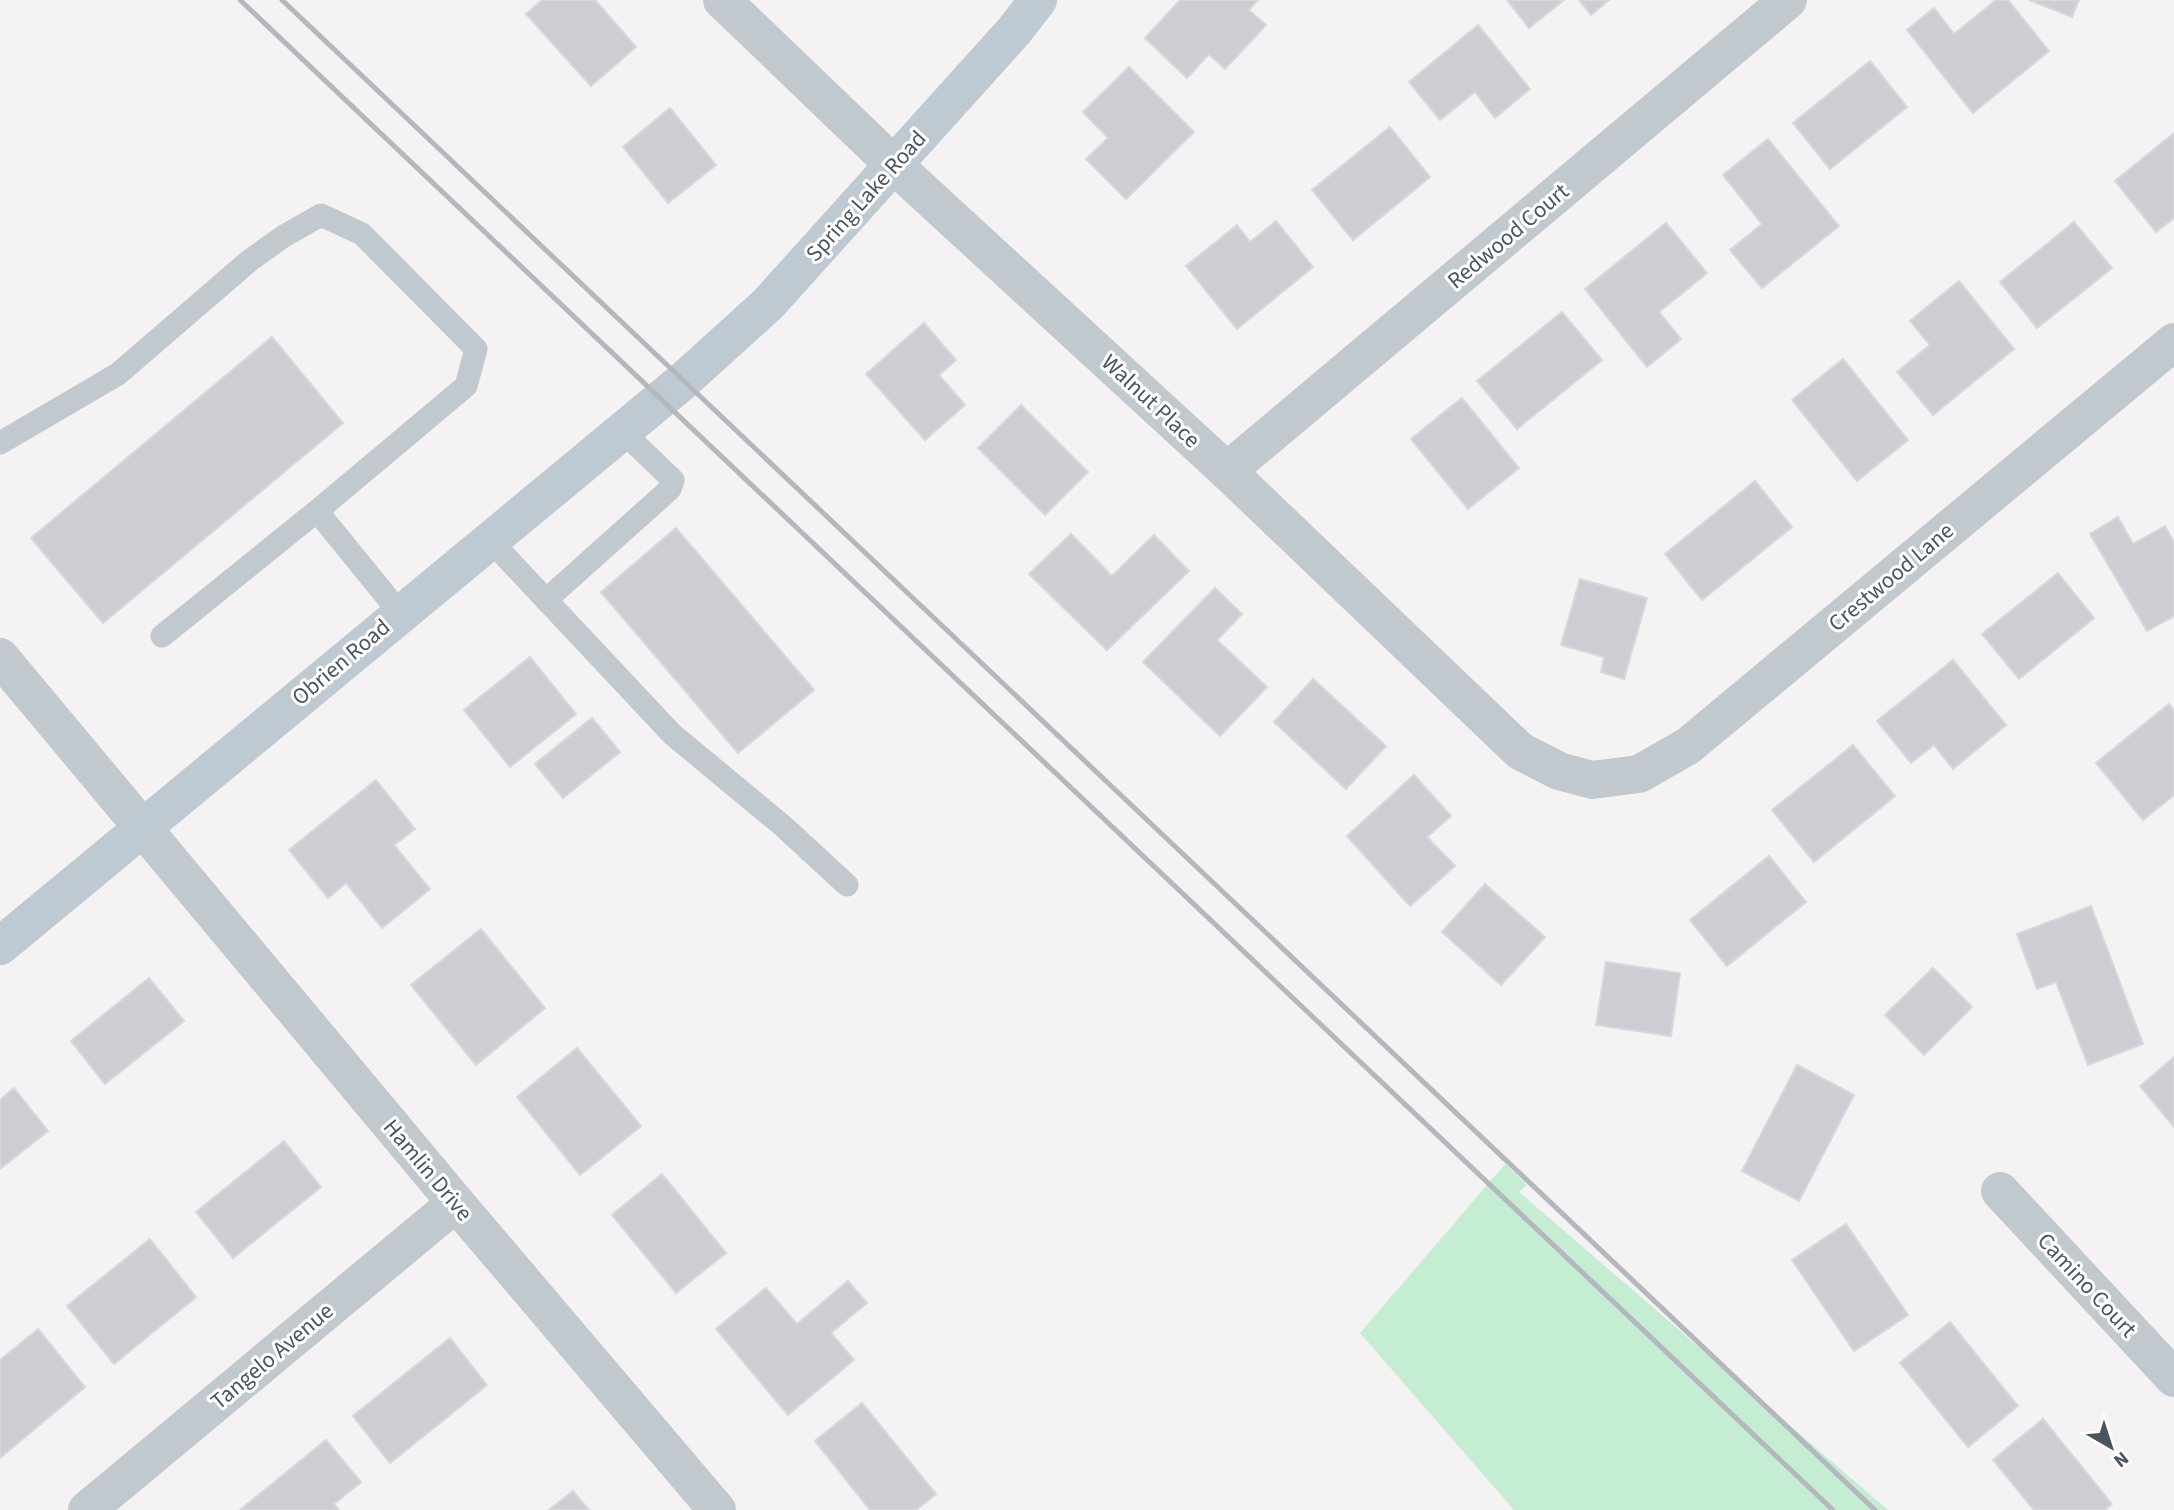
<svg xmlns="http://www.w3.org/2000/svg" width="2174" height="1510" viewBox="0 0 2174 1510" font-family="'Source Sans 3',sans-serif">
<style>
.green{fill:#c5edd3}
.building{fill:#ccced4;stroke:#d6d8dc;stroke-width:2}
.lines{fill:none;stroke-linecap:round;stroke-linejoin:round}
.lane{stroke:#c1c9cf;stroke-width:23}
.street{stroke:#c1c9cf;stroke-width:38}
.secondary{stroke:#bfc9d1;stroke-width:38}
.rail{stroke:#b4b7bb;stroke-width:5}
.labels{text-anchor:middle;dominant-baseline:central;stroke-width:6;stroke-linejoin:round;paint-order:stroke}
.street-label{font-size:23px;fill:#4b555e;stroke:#fff}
</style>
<rect width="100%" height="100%" fill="#f4f2f2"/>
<!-- green -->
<path class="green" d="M1505 1164 1527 1185 1519 1192 1888 1510H1514L1360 1333Z"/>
<!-- building -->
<g class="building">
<path d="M542 0H595L636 47 591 86 526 14Z"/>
<path d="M1180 0H1258L1249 10 1266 25 1225 69 1209 54 1187 78 1145 38Z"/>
<path d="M1507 0H1564L1529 28Z"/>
<path d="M1579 0H1609L1591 15Z"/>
<path d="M1996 0H2008L2049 51 1973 113 1907 30 1934 8 1954 34Z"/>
<path d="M2029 0H2079L2072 17Z"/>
<path d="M1478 25 1530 89 1495 118 1475 92 1440 120 1409 82Z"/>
<path d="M1870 61 1907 107 1830 169 1793 123Z"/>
<path d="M1129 67 1194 132 1126 199 1086 159 1108 138 1083 112Z"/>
<path d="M670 108 716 165 668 203 623 147Z"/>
<path d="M1390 127 1430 177 1353 240 1312 190Z"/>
<path d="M2174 133V218L2156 232 2115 181Z"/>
<path d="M1768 139 1839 226 1762 288 1730 250 1762 224 1723 175Z"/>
<path d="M1276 221 1313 267 1237 329 1186 266 1237 225 1250 242Z"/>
<path d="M2074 222 2112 268 2037 328 2000 282Z"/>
<path d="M1666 223 1707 273 1659 312 1681 339 1647 367 1585 289Z"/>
<path d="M1959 281 2014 349 1933 415 1897 372 1930 345 1910 321Z"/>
<path d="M1562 312 1602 360 1517 429 1477 381Z"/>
<path d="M924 323 956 360 939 375 965 405 925 440 866 374Z"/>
<path d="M272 337 343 423 103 623 31 538Z"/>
<path d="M1843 359 1908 440 1857 481 1792 400Z"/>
<path d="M1462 398 1519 468 1468 509 1411 439Z"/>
<path d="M1021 405 1088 472 1045 515 978 448Z"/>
<path d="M1755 481 1792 527 1702 600 1665 554Z"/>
<path d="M2118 517 2133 544 2165 526 2174 542V616L2147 631 2090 534Z"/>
<path d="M676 528 814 690 738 753 601 592Z"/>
<path d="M1071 534 1112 576 1154 535 1189 571 1107 650 1029 574Z"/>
<path d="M2058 573 2094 618 2019 679 1982 634Z"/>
<path d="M1580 579 1647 598 1624 679 1601 672 1604 657 1561 645Z"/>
<path d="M1215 588 1242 614 1217 640 1267 687 1220 736 1143 662Z"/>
<path d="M530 657 576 714 510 767 464 710Z"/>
<path d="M1953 660 2006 725 1953 769 1934 745 1911 763 1877 721Z"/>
<path d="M1313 679 1386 746 1346 789 1274 722Z"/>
<path d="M2169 704 2174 710V795L2143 820 2096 763Z"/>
<path d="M592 718 620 752 563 798 535 764Z"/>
<path d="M1853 745 1895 796 1814 862 1772 810Z"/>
<path d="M1414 775 1451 816 1427 837 1455 866 1410 906 1347 836Z"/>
<path d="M376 780 415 829 394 845 430 889 382 928 346 883 328 898 289 850Z"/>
<path d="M1769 856 1806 902 1727 966 1690 920Z"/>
<path d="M1485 884 1545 937 1501 985 1442 932Z"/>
<path d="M2091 906 2143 1044 2088 1065 2056 982 2037 989 2017 934Z"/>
<path d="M481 929 545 1008 476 1065 411 985Z"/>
<path d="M1606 962 1680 973 1671 1036 1596 1025Z"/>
<path d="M1933 968 1972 1007 1924 1055 1885 1015Z"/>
<path d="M149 978 184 1021 105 1084 71 1041Z"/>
<path d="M577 1048 641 1126 580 1175 517 1097Z"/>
<path d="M2174 1057V1127L2140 1086Z"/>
<path d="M1797 1065 1854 1095 1799 1201 1742 1171Z"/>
<path d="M14 1088 48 1131 0 1169V1100Z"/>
<path d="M284 1141 321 1187 233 1258 196 1212Z"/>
<path d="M662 1174 726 1253 676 1293 612 1215Z"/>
<path d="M1846 1224 1908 1315 1854 1351 1792 1260Z"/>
<path d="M150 1239 196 1297 114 1364 67 1306Z"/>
<path d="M848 1281 867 1303 831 1333 854 1360 788 1415 716 1329 766 1288 797 1324Z"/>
<path d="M1950 1322 2018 1406 1968 1447 1900 1363Z"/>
<path d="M38 1329 85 1387 0 1458V1360Z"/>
<path d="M450 1338 487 1385 390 1463 353 1416Z"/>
<path d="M862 1403 936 1494 916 1510H870L815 1441Z"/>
<path d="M2043 1419 2112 1504 2105 1510H2034L1993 1460Z"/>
<path d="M326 1440 361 1482 334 1504 339 1510H240Z"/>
<path d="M573 1491 589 1510H549Z"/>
</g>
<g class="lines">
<!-- lane -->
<g class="lane">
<path d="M0 443 118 374 249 261 284 236 321 215 362 234 476 349 466 386 317 511 162 636"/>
<path d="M317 511 400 613"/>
<path d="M489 539 672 734 783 826 847 885"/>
<path d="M546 600 670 489 673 480 621 430"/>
</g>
<!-- street -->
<g class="street">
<path d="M722 0 894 165 1227 471 1520 751 1559 771 1592 780 1639 774 1688 746 2174 342"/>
<path d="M1227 471 1788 0"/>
<path d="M0 657 456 1203 717 1510"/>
<path d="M2000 1191 2174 1378"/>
<path d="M87 1510 456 1203"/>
</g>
<!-- secondary -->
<path class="secondary" d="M0 946 683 381 768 304 1014 31 1038 0"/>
<!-- rail -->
<g class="rail">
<path d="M240 0 1833 1510"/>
<path d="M282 0 1875 1510"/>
</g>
</g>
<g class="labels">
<!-- street labels -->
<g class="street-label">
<text transform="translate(866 196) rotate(-48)">Spring Lake Road</text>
<text transform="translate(1508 236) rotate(-40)">Redwood Court</text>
<text transform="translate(1151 401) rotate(43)">Walnut Place</text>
<text transform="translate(1891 577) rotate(-40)">Crestwood Lane</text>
<text transform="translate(341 662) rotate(-40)">Obrien Road</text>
<text transform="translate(428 1170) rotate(50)">Hamlin Drive</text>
<text transform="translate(2087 1285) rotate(47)">Camino Court</text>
<text transform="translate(272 1356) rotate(-40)">Tangelo Avenue</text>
</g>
</g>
<!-- north arrow -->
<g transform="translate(2111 1447) rotate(141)" stroke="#ffffff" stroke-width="5" paint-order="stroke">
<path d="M0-5L12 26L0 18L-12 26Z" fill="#4b555e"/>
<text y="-10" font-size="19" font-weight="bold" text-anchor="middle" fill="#4b555e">N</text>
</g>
</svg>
